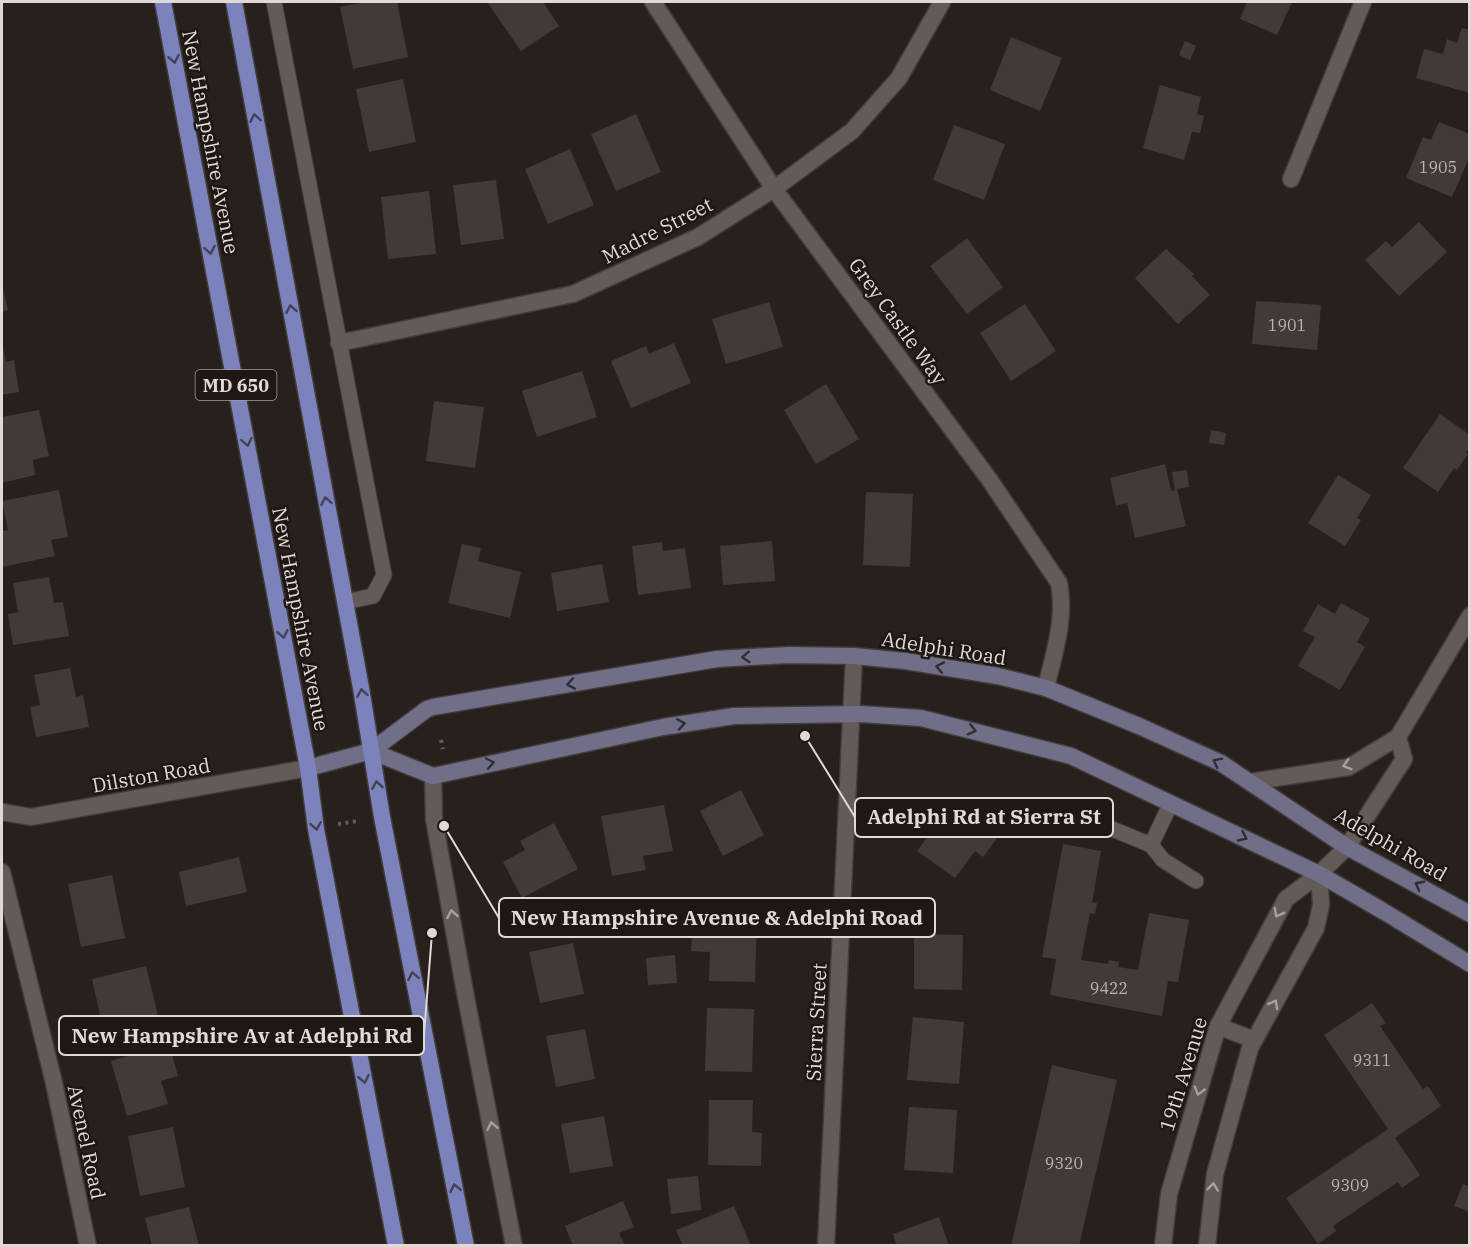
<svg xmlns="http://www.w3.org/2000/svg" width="1471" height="1247" viewBox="0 0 1471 1247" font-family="'IBM Plex Serif',serif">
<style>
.building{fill:#423a37}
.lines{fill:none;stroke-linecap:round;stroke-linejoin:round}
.service-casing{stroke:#423c3a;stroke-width:17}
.minor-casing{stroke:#423c3a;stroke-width:19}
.secondary-casing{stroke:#423c3a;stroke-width:19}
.primary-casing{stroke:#423c3a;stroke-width:19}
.path{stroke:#635c5a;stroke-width:4;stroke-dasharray:3 4.5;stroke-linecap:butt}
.service{stroke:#635b57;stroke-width:15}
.minor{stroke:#635b57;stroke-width:16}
.secondary{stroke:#706e89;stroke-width:16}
.primary{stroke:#7c82bb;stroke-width:16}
.oneway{stroke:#444257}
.oneway2{stroke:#322d31}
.oneway3{stroke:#a7a19e}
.labels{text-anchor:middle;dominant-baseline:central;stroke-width:5;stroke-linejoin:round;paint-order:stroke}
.number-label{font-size:16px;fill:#b8b2b0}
.shield{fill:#1e1714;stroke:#a5a09d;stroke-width:1.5}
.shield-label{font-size:18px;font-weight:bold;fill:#dfdad8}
.street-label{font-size:20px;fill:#dfdad8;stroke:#1e1714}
.leader{fill:none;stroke:#dfdad8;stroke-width:2}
.callout-dot{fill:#dfdad8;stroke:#1e1714;stroke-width:2}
.callout{fill:#1e1714;stroke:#dfdad8;stroke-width:2}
.callout-label{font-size:21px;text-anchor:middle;font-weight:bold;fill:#dfdad8}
</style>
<rect width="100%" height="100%" fill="#27201d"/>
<!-- building -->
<g class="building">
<path d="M364 2H397L408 57 353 69 340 7Z"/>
<path d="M487 2H543L559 26 521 51Z"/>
<path d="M1247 2H1292L1277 35 1240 19Z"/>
<path d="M1462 28 1470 30V93L1416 78 1424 49 1443 54 1447 39 1457 43Z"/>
<path d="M1011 37 1062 58 1040 111 990 90Z"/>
<path d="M1185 41 1196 46 1190 60 1179 55Z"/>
<path d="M403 79 416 142 369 152 356 89Z"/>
<path d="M1160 85 1201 97 1197 114 1204 116 1200 133 1192 132 1184 160 1143 148Z"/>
<path d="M636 114 661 172 616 191 591 134Z"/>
<path d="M1439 122 1470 134V156L1452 197 1406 178 1423 137 1431 140Z"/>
<path d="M954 125 1005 144 984 200 933 180Z"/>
<path d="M570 149 594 205 548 224 525 169Z"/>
<path d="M496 180 504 239 461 245 453 185Z"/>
<path d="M429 191 436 254 388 259 381 197Z"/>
<path d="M1419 222 1447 252 1399 296 1365 260 1386 241 1392 247Z"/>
<path d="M967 238 1003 287 967 314 930 266Z"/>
<path d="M1166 249 1194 274 1192 276 1210 295 1178 324 1135 278Z"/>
<path d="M2 284 8 310 2 312Z"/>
<path d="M1256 301 1321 305 1317 350 1252 344Z"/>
<path d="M769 302 783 347 726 364 712 319Z"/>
<path d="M1025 304 1056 351 1011 381 980 333Z"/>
<path d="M2 343 6 362 14 360 19 392 2 395Z"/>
<path d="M674 343 691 383 631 408 611 361 646 346 649 354Z"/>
<path d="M582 371 597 417 537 437 522 391Z"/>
<path d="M826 384 859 439 816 464 784 410Z"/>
<path d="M434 401 484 407 475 468 426 461Z"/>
<path d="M39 410 49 456 33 460 35 475 2 483V417Z"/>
<path d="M1440 414 1470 435V448L1466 452 1468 454 1457 470 1454 468 1438 492 1403 468Z"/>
<path d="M1211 430 1226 433 1224 445 1209 443Z"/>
<path d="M1165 464 1171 491 1175 490 1172 472 1187 470 1189 487 1177 489 1186 526 1135 538 1127 503 1116 506 1110 478Z"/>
<path d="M1338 475 1371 495 1357 518 1361 520 1345 546 1308 523Z"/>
<path d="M59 490 68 537 51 540 55 556 2 567V531L8 530 2 501Z"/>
<path d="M866 492 913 494 910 567 863 565Z"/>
<path d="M772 541 775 581 723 585 720 546Z"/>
<path d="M662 542 663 551 685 548 691 588 638 595 632 546Z"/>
<path d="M462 544 481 548 478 561 521 572 510 618 448 603Z"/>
<path d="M602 564 609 602 557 611 551 573Z"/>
<path d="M49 577 54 603 63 602 69 636 13 645 8 614 18 612 13 583Z"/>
<path d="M1341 603 1370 619 1357 642 1365 647 1340 690 1298 666 1315 637 1303 631 1318 604 1335 614Z"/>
<path d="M70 668 76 697 83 695 89 727 36 737 30 707 40 705 34 675Z"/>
<path d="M741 790 764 835 723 856 700 811Z"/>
<path d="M955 800 1000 834 983 857 975 851 955 878 917 851Z"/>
<path d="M664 805 673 851 643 856 646 870 612 876 601 816Z"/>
<path d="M554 823 578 869 522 898 503 862 525 850 520 841Z"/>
<path d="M1063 844 1101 851 1092 902 1097 903 1095 914 1090 913 1081 960 1108 964 1109 960 1119 962 1118 967 1138 970 1149 913 1189 920 1178 982 1168 981 1162 1016 1050 995 1056 959 1042 957Z"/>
<path d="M239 857 247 892 186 906 179 872Z"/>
<path d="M112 875 125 938 81 947 68 884Z"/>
<path d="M693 919 757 921 755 982 709 981 710 952 691 951Z"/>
<path d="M914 934 963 935 962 990 914 989Z"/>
<path d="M573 943 584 994 540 1003 529 952Z"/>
<path d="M675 955 677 983 648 985 646 958Z"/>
<path d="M146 966 160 1024 105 1037 92 979Z"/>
<path d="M1372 1003 1386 1023 1380 1026 1423 1089 1428 1086 1441 1106 1395 1138 1420 1175 1402 1188 1398 1182 1333 1226 1336 1231 1318 1244 1286 1198 1388 1129 1324 1035Z"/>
<path d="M707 1008 754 1009 752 1072 705 1071Z"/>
<path d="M913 1017 964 1022 959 1084 907 1080Z"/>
<path d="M585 1029 595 1079 556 1087 546 1036Z"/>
<path d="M169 1044 178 1076 161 1081 168 1104 127 1116 111 1061Z"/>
<path d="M1052 1065 1117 1080 1079 1246H1011Z"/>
<path d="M709 1100H753L752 1132 762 1133 761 1166 708 1165Z"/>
<path d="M909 1107 957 1110 953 1173 904 1170Z"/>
<path d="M604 1116 613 1166 570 1173 561 1124Z"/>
<path d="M173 1127 185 1187 140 1196 128 1136Z"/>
<path d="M698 1176 701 1210 671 1214 667 1179Z"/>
<path d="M1463 1184 1470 1187V1212L1454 1206Z"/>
<path d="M623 1201 634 1227 619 1233 625 1246H573L565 1226Z"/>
<path d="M734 1206 751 1246H683L676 1230Z"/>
<path d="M189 1207 199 1246H152L145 1218Z"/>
<path d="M939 1217 949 1246H897L893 1234Z"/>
</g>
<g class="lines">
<!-- service casing -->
<g class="service-casing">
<g id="service">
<path d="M274 2 384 575 373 596 345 602"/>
<path d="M1171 803 1151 845 1163 860 1196 881"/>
<path d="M1081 816 1151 845"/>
</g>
</g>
<!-- minor casing -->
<g class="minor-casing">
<g id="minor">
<path d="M653 2 774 189 989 479 1059 583C1066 618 1054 653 1046 688"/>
<path d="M1291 179 1363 2"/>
<path d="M339 343 573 294 698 237 774 189 852 131 899 78 942 2"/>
<path d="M433 776 434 819 464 987 514 1246"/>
<path d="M1250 782 1349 767 1398 737"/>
<path d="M2 812 31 817 308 768"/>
<path d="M2 872 54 1083 88 1246"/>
<path d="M1218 1026 1254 1040"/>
<path d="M826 1246 854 656"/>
<path d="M1163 1246 1169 1194 1218 1026 1286 899 1319 874 1347 847 1404 759 1398 737 1470 616"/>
<path d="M1207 1246 1215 1174 1250 1048 1316 928 1321 905 1319 874"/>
</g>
</g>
<!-- secondary casing -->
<g class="secondary-casing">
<g id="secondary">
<path d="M371 751 433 776 663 727 734 716 861 714 921 718 1071 756 1319 874 1383 911 1470 964"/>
<path d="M308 768 371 751 427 709 433 707 717 659 788 655 854 656 905 661 998 676 1046 688 1139 726 1221 763 1347 847 1470 914"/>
</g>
</g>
<!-- primary casing -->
<g class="primary-casing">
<g id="primary">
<path d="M163 2 308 768 316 829 396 1246"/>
<path d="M234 2 361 688 382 817 466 1246"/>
</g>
</g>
<!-- path -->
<g class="path">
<path d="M441 740 443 749"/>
<path d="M338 824 358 821"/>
</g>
<!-- service -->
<use href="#service" class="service"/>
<!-- minor -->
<use href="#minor" class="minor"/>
<!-- secondary -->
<use href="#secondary" class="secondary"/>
<!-- primary -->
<use href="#primary" class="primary"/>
</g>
<!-- one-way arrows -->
<defs><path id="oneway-chevron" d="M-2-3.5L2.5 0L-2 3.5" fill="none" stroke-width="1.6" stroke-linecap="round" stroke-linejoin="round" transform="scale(1.5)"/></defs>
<g class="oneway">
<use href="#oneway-chevron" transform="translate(174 59) rotate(79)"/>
<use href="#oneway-chevron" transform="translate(255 118) rotate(-100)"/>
<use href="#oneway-chevron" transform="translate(210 250) rotate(79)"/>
<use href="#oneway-chevron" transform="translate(291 309) rotate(-100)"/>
<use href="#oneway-chevron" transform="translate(247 442) rotate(79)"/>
<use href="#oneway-chevron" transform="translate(326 501) rotate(-100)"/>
<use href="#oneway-chevron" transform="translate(283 634) rotate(79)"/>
<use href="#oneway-chevron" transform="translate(362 693) rotate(-100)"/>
<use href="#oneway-chevron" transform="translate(377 785) rotate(-99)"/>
<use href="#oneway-chevron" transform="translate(316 826) rotate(81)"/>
<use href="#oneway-chevron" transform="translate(413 976) rotate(-101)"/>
<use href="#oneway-chevron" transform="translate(364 1079) rotate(79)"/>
<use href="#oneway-chevron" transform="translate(455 1188) rotate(-101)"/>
</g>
<g class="oneway2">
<use href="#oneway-chevron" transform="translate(746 657) rotate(177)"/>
<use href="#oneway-chevron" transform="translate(940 667) rotate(-169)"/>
<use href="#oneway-chevron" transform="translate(571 684) rotate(170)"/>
<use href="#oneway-chevron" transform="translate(681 724) rotate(-9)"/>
<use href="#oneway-chevron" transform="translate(972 730) rotate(14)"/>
<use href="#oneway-chevron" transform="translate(1217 762) rotate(-153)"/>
<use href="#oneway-chevron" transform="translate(490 763) rotate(-12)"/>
<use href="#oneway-chevron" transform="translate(1243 837) rotate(25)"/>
<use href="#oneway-chevron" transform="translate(1419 885) rotate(-152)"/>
</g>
<g class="oneway3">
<use href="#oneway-chevron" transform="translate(1347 765) rotate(162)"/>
<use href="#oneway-chevron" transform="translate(1278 913) rotate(118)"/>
<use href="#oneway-chevron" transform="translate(452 914) rotate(-100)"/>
<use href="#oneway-chevron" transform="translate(1274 1004) rotate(-61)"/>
<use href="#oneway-chevron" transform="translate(1199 1091) rotate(106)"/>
<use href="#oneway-chevron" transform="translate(492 1126) rotate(-101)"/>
<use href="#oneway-chevron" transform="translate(1213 1187) rotate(-84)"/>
</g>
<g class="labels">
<!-- number labels -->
<g class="number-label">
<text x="1438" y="167">1905</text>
<text x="1287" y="325">1901</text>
<text x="1109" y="988">9422</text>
<text x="1372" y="1060">9311</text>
<text x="1064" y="1163">9320</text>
<text x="1350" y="1185">9309</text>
</g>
<!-- shield labels -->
<rect class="shield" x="195.5" y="370" width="81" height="30" rx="4.5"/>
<g class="shield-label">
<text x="236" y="385">MD 650</text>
</g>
<!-- street labels -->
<g class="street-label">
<text transform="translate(211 142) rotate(79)">New Hampshire Avenue</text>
<text transform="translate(657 230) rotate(-27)">Madre Street</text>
<text transform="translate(898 321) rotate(54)">Grey Castle Way</text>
<text transform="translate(301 619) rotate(79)">New Hampshire Avenue</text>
<text transform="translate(944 648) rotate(9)">Adelphi Road</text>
<text transform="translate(151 775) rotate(-10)">Dilston Road</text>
<text transform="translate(1391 844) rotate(30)">Adelphi Road</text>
<text transform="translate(816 1022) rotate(-87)">Sierra Street</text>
<text transform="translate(1183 1074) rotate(-73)">19th Avenue</text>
<text transform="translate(87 1142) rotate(78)">Avenel Road</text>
</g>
</g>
<!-- callouts -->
<path class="leader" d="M805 736L855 817M444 826L499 918M432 933L424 1035"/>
<g class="callout-dot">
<circle cx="805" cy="736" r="6"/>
<circle cx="444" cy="826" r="6"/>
<circle cx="432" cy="933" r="6"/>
</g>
<g class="callout">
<rect x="855" y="798" width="258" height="39" rx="6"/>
<rect x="499" y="898" width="436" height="39" rx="6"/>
<rect x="59" y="1016" width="365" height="39" rx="6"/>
</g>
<g class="callout-label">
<text x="984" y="824">Adelphi Rd at Sierra St</text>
<text x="717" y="925">New Hampshire Avenue &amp; Adelphi Road</text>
<text x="242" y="1043">New Hampshire Av at Adelphi Rd</text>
</g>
<!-- border -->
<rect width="1471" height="1247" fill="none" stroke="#dfdad8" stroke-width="6"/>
</svg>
